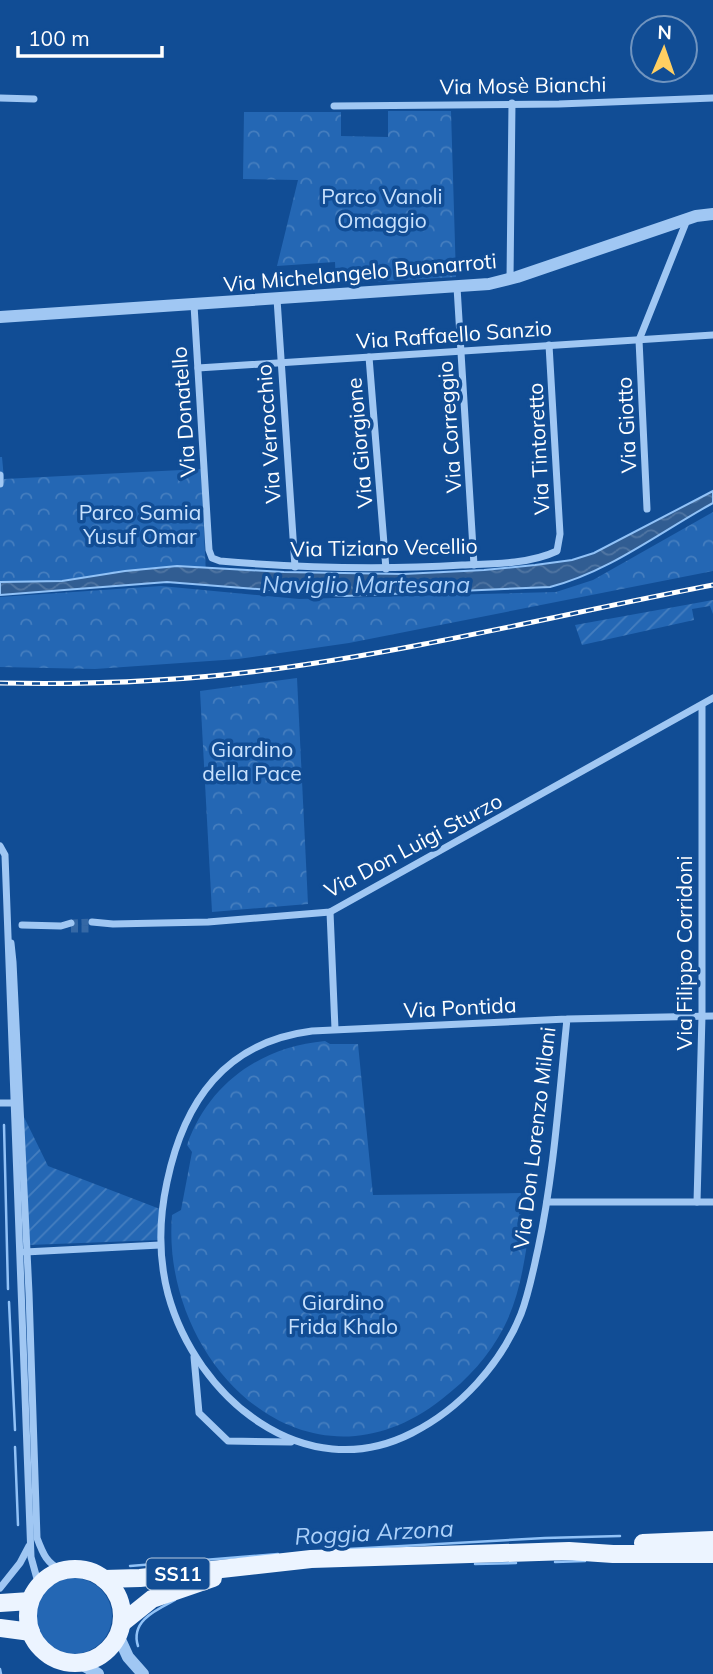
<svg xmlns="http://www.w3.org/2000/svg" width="713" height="1674" viewBox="0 0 713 1674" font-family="Mulish,sans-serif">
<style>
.grass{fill:#2467b4}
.park{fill:url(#park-crowns)}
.garden{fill:url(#garden-furrows)}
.water{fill:url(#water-waves);stroke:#91c2f7;stroke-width:2}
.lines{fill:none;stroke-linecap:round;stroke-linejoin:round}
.stream{stroke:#91c2f7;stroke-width:2.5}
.minor-tunnel{stroke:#3568a5;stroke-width:7;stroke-dasharray:7 3.5;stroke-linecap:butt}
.minor{stroke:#a0c7f3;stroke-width:7}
.tertiary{stroke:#a0c7f3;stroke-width:12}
.primary{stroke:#ecf4ff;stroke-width:18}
.rail-casing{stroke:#fff;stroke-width:5}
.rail{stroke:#114d95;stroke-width:2.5;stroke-dasharray:8;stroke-linecap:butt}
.labels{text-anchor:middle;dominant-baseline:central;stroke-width:7;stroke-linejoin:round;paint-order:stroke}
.shield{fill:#114d95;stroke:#b8cadf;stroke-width:2}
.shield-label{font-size:19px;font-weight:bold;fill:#fff}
.street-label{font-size:21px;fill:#fff;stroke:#114d95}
.park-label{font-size:21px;fill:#c8e1fd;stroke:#114d95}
.water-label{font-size:23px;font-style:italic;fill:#acd1fa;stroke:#114d95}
</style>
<defs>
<pattern id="park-crowns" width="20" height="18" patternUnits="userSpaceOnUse" patternTransform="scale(1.75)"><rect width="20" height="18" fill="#2467b4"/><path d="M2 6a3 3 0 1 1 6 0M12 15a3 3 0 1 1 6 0" fill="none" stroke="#457ebf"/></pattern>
<pattern id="garden-furrows" width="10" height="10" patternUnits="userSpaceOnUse" patternTransform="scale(1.75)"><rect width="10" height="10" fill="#2467b4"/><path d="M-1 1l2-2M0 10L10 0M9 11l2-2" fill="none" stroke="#457ebf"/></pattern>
<pattern id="water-waves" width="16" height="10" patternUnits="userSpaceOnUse" patternTransform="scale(1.75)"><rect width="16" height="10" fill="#315d92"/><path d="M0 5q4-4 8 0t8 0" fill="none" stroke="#5075a2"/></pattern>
</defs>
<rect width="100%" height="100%" fill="#114d95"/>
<!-- grass -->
<circle class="grass" cx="74" cy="1616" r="38"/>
<!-- park -->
<g class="park">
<path d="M388 111H451L456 277 336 284 335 262 277 266 298 180 243 179 244 112H341V136L388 137Z"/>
<path d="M0 457H2L4 479 201 469 206 574 33 582 0 581Z"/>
<path d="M713 512V571L349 643 238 659 95 669 0 667V597L161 586 299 599 556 592 593 580Z"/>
<path d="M297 678 308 904 212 912 200 691Z"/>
<path d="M325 1041 330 1044H358L373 1195 521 1193 519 1214 531 1219C525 1256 521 1294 504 1327 489 1356 468 1379 442 1399 305 1507 160 1362 172 1215L181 1210 192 1152 187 1145C209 1083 261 1047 325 1041Z"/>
</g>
<!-- garden -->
<g class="garden">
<path d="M713 600V614L710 606 692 609 694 620 582 645 575 625Z"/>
<path d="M23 1115 48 1166 160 1209 159 1240 29 1245Z"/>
</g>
<!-- water -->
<path class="water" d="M713 491V503C660 532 609 572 550 587L345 596 167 582 0 595V582L62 581 125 571 177 566 284 572 403 574 484 570 535 565 572 560 594 553Z"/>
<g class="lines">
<!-- stream -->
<g class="stream">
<path d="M4 1125 8 1289"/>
<path d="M9 1302 15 1430"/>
<path d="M15 1447 18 1525"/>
<path d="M330 1550 545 1538 620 1536"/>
<path d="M555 1562 585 1561"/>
<path d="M475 1564 516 1563"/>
<path d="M130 1566 278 1554"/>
<path d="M138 1646C130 1621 156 1610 175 1600"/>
<path d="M0 1669 1 1674"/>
</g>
<!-- minor-tunnel -->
<g class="minor-tunnel">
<path d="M71 923 92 922"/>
<path d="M71 929H92"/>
</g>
<!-- minor -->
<g class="minor">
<path d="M0 98 34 99"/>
<path d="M334 106 559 104 713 98"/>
<path d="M510 279 512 103"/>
<path d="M457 287 474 565"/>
<path d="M277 299 295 567"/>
<path d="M194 305 209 550 212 558 220 561C301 568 381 570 462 565 492 564 530 564 557 551L560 534 549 345"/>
<path d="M369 357 386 569"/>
<path d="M198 368 713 335"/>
<path d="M0 475V484"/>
<path d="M647 509 639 340 687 220"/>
<path d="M0 846 5 855 31 1557 39 1586"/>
<path d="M330 912 335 1029"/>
<path d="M92 922 113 924 208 922 330 912 713 698"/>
<path d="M22 925 61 926 71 923"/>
<path d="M11 943 13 962 29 1293 37 1538C43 1554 47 1564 62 1570"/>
<path d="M567 1019C559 1096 554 1174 538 1249 533 1271 529 1293 521 1314 501 1364 460 1409 412 1433 304 1488 196 1397 168 1294 158 1256 159 1219 167 1182 184 1101 225 1042 312 1031L567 1019 713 1016"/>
<path d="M0 1103H16"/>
<path d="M547 1202H713"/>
<path d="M697 1202 702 1016V705"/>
<path d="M25 1252 160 1245"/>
<path d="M194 1357 199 1413 228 1441 291 1442"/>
<path d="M0 1588 20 1563 29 1546"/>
</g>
<!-- tertiary -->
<g class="tertiary">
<path d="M0 317 489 284 517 277 696 216 713 214"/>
<path d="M118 1635 128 1657 143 1674"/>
<path d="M78 1662 98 1674"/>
</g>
<!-- primary -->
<g class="primary">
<path d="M643 1543 713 1540"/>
<circle cx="75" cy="1616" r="47"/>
<path d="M104 1579 140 1578 311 1559 569 1551 613 1554H713"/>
<path d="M0 1603 30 1601"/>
<path d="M122 1623 152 1599 213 1578"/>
<path d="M0 1628 31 1632"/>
</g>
<!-- rail casing -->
<g class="rail-casing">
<path id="rail" d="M0 683C92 685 184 681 275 669 423 649 567 613 713 585"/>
</g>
<!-- rail -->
<use href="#rail" class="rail"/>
</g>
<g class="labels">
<!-- shield labels -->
<rect class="shield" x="146.5" y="1558.5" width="63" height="31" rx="5"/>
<g class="shield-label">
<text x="178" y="1574">SS11</text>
</g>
<!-- street labels -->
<g class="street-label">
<text transform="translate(523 85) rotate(-1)">Via Mosè Bianchi</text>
<text transform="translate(360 272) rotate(-5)">Via Michelangelo Buonarroti</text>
<text transform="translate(454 334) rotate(-4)">Via Raffaello Sanzio</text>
<text transform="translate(183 412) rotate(-94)">Via Donatello</text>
<text transform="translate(626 425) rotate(-93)">Via Giotto</text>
<text transform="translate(449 427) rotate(-94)">Via Correggio</text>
<text transform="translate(268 434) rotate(-94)">Via Verrocchio</text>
<text transform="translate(359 443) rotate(-95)">Via Giorgione</text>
<text transform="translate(538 449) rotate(-93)">Via Tintoretto</text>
<text transform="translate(384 547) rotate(-1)">Via Tiziano Vecellio</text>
<text transform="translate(413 845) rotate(-28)">Via Don Luigi Sturzo</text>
<text transform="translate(684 953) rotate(-90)">Via Filippo Corridoni</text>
<text transform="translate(460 1007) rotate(-3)">Via Pontida</text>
<text transform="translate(534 1138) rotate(-83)">Via Don Lorenzo Milani</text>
</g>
<!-- park labels -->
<g class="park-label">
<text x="382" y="196">Parco Vanoli<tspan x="382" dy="24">Omaggio</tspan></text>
<text x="140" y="512">Parco Samia<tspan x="140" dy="24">Yusuf Omar</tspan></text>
<text x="252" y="749">Giardino<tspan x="252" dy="24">della Pace</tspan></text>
<text x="343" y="1302">Giardino<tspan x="343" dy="24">Frida Khalo</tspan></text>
</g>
<!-- water labels -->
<g class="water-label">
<text x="366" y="584">Naviglio Martesana</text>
<text transform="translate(374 1532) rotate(-3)">Roggia Arzona</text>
</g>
</g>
<!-- north arrow -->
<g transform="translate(664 49) rotate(2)"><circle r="33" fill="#114d95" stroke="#7094bf" stroke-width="2"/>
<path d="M0-5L12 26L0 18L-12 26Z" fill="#ffcf62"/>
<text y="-10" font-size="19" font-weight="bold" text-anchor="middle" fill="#ffffff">N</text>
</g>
<!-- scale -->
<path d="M18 46v10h144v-10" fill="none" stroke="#ffffff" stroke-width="3.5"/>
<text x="28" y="46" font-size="21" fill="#ffffff" stroke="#114d95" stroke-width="5" paint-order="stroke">100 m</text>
</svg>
